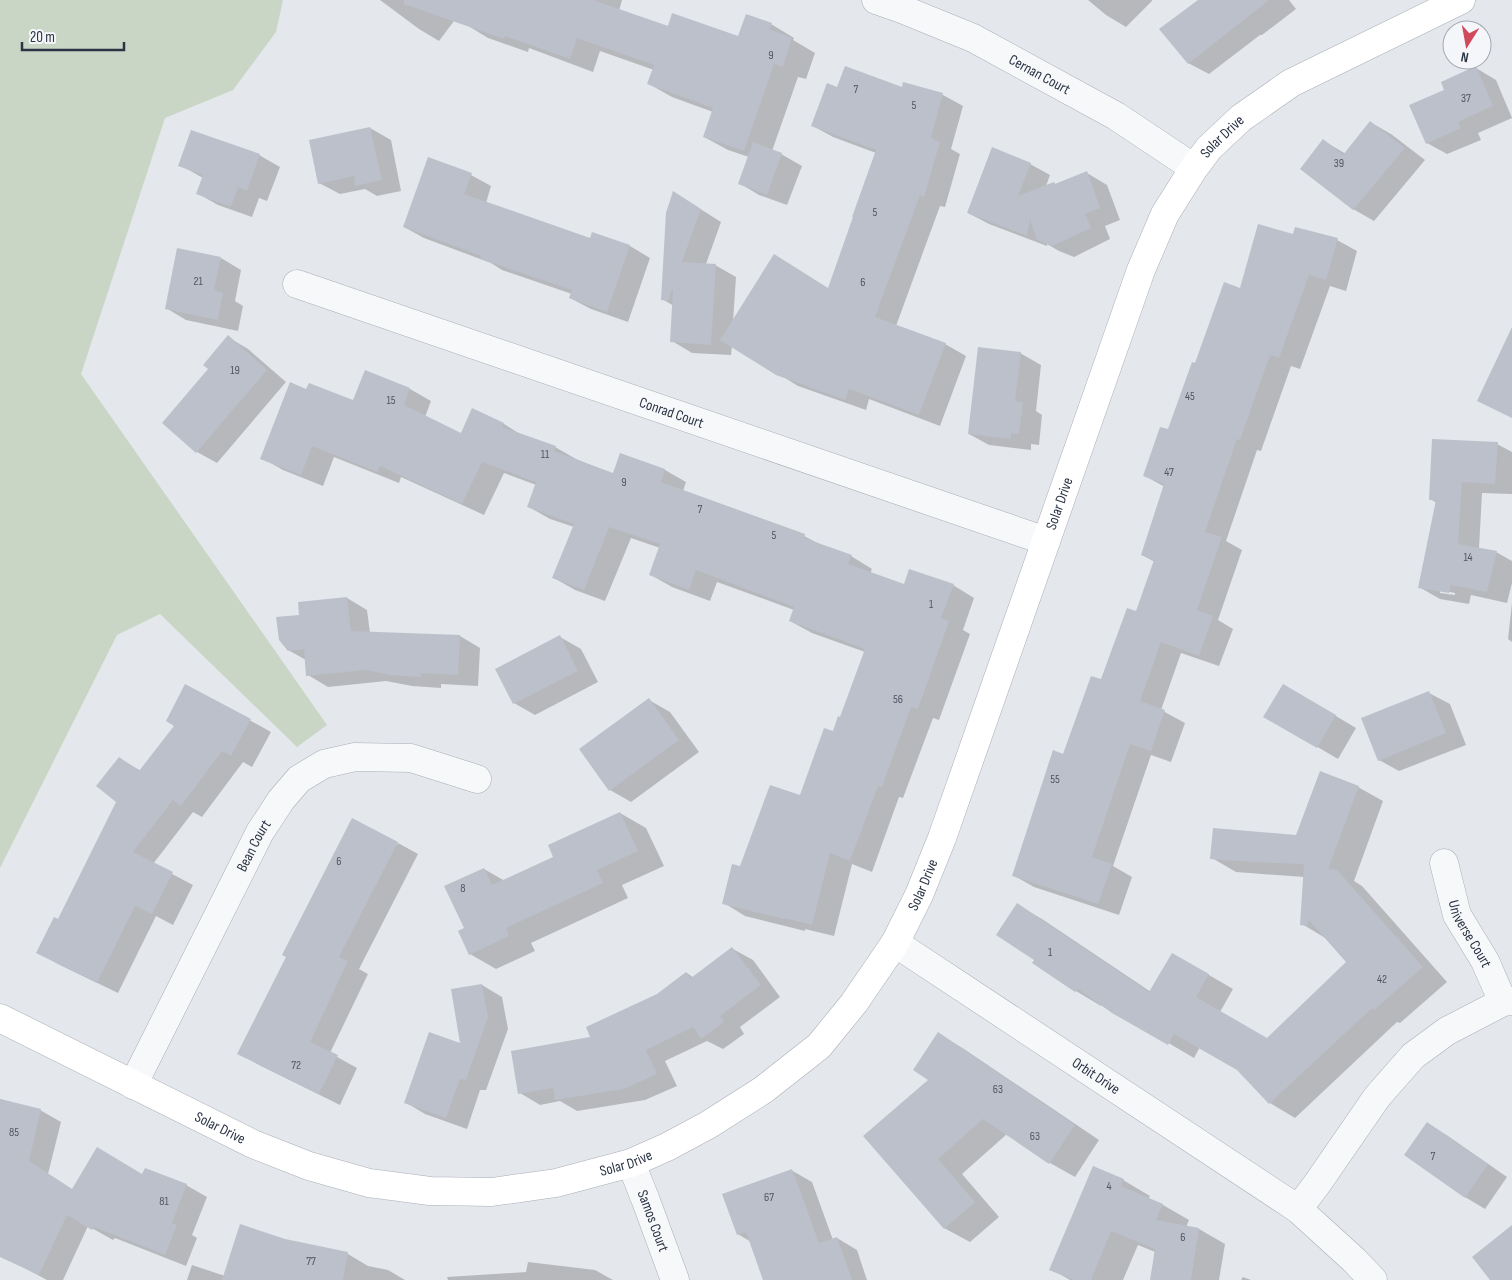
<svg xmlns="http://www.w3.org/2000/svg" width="1512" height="1280" viewBox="0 0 1512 1280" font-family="'Sofia Sans Condensed',sans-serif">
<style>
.green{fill:#c9d6c5}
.shadow{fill:#0003;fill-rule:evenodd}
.building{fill:#bbc0ca}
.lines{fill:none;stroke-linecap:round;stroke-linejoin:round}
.street-casing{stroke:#a9aeb7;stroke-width:29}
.secondary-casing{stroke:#a9aeb7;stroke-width:29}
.street{stroke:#f7f8fa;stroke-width:28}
.secondary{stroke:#fff;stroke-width:28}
.labels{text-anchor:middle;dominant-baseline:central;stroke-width:5;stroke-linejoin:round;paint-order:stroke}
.number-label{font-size:12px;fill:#4f5766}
.street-label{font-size:15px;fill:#2b3445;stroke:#f4f6f9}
</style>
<rect width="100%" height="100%" fill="#e4e7ec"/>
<!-- green -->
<path class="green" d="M0 0H283L276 32 233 90 165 118 81 374 327 725 297 747 160 614 117 635 0 868Z"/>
<!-- shadow -->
<g class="shadow">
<path d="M380 0H451L463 9 439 41 419 29Z"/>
<path d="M473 0H622L619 11 668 28 739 38 771 24 794 38 793 40 815 53 806 79 798 77 772 151 781 154 802 166 787 205 759 195 739 183 749 157 728 150 704 137 713 112 672 97 649 84 654 70 600 51 593 72 529 48 528 52 488 38 465 24Z"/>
<path d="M1088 0H1152V1L1126 27 1106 15Z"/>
<path d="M1200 0H1289L1296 9 1262 35H1260L1209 74 1188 63Z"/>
<path d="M1476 68 1496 80 1512 118 1478 133 1481 140 1447 154 1427 143 1446 91Z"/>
<path d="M904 84 943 95 963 106 951 149 960 154 945 207 940 206 896 326 945 344 966 356 940 426 869 399 866 410 798 386 732 345 731 355 692 353 672 341 674 306 662 299 694 205 721 222 706 264 715 265 736 277 733 322 829 289 876 153 833 137 813 126 838 88H903Z"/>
<path d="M1370 122 1391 134 1425 160 1374 221 1353 209 1324 141 1346 154Z"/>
<path d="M370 128 391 140 401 191 377 196 365 189 340 194 319 183Z"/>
<path d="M259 155 280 167 267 201 259 198 252 217 218 205 197 193 203 178 180 165Z"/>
<path d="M1030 164 1050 175 1046 186 1054 183 1057 185 1087 173 1107 185 1120 220 1105 226 1110 239 1074 257 1059 251 1047 244V246L989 224 968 213Z"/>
<path d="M471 175 491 186 486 203 591 239 593 233 630 246 650 258 628 322 591 309 570 298 572 294 502 270 491 263 424 238 404 227Z"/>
<path d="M1294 235 1337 240 1357 251 1346 291 1330 286 1300 369 1291 366 1261 451 1257 450 1226 541 1242 550 1218 620 1233 629 1219 666 1181 653 1161 710 1185 723 1171 762 1151 755 1113 866 1132 877 1119 915 1034 887 1013 875 1064 755 1137 613 1155 562 1142 555 1165 487 1145 476 1169 431 1195 365 1241 289Z"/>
<path d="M221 258 241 270 235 301 243 306 238 331 186 320 166 308Z"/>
<path d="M228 337 248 349 286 382 217 463 197 452 210 369Z"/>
<path d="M1020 353 1041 365 1036 411 1042 415 1039 445 1031 444V450L989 445 969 434Z"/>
<path d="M366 372 410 389 431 401 425 417 461 435 473 410 504 424 523 436 555 447 576 459 614 475 621 455 665 470 686 482 683 491 804 536 823 546 851 556 872 569 870 574 905 586 953 585 974 598 963 630 970 634 939 720 933 718 903 798 899 797 872 872 852 864 834 936 805 929V931L745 916 724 903 741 867 800 797 840 718 865 652 812 633 790 621 794 610 717 582 710 601 672 587 651 575 660 548 631 538 605 601 575 590 554 578 574 527 550 519 529 507 536 485 504 473 484 515 401 477 399 483 334 457 323 486 283 470 262 458 307 390 354 402Z"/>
<path d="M1497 444 1512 452V494L1482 493 1479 549 1496 552 1512 561V583L1507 603 1471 595 1469 604 1440 599 1419 587 1437 503 1430 499ZM1440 590 1455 593V595L1440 593Z"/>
<path d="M347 598 367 610 370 633 460 636 480 648 478 686 441 684V688L412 686 386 681 328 687 308 675 306 660 288 650 300 616Z"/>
<path d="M1512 603V642L1508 639Z"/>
<path d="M560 637 581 649 598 682 535 715 514 703Z"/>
<path d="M186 685 271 732 252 767 243 762 202 817 193 812 153 864 193 885 173 925 156 916 118 993 58 964 38 952 58 920 118 801 119 758 141 771 176 725Z"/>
<path d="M1284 685 1356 728 1338 759 1265 716Z"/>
<path d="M1429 693 1450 704 1466 745 1399 771 1379 760Z"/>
<path d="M649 700 670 712 699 752 631 802 610 790 581 749Z"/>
<path d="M1358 787 1383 801 1354 881 1362 886 1447 982 1400 1023 1397 1022 1295 1118 1270 1103 1237 1069 1200 1047 1194 1058 1102 1004 1101 1006 1076 991 1034 963 1036 960 1017 905 1042 919 1151 992 1173 954 1233 989 1220 1012 1267 1039 1348 962 1327 939 1302 924 1304 877 1236 872 1212 858 1297 836Z"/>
<path d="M620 813 646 828 664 866 622 885 628 898 531 943 535 951 496 969 470 954 465 929 484 869 505 881 555 858Z"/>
<path d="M398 843 418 854 359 969 368 974 330 1053 357 1068 340 1105 259 1065 239 1053Z"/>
<path d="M733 949 753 960 780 997 740 1027 744 1034 723 1049 707 1041 665 1061 677 1086 645 1100 577 1111 560 1101 540 1105 520 1093 592 1038 658 995 687 973 694 978Z"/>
<path d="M482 985 502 997 508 1029 486 1090H480L467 1129 425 1114 405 1102 462 1045Z"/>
<path d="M939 1034 964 1049 1099 1140 1075 1177 1050 1163 1007 1134 962 1174 999 1217 970 1242 944 1228 930 1080Z"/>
<path d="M0 1099 40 1110 61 1122 48 1174 73 1190 143 1175 186 1185 207 1197 192 1235 197 1238 186 1266 115 1238 113 1240 88 1226 63 1280H47L0 1255Z"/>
<path d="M1428 1124 1448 1136 1507 1177 1485 1209 1465 1197Z"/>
<path d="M1094 1167 1123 1180 1150 1196 1148 1199 1163 1205 1189 1220 1186 1227 1199 1229 1225 1244 1219 1280H1151L1155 1252 1138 1245 1123 1280H1070L1051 1269Z"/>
<path d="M791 1170 812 1182 833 1240 837 1238 857 1250 867 1280H765L751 1242 738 1234Z"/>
<path d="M285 1240 348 1254 368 1266 388 1270 405 1280H187L192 1265 225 1276Z"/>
<path d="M528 1262 595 1270 613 1280H448L447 1277 526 1272Z"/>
<path d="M1243 1277 1251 1280H1241Z"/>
</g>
<!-- building -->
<g class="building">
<path d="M404 0H593L668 26 672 13 738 36 746 14 772 23 769 29 792 38 783 67 774 64 744 151 703 137 713 108 647 84 654 65 577 38 570 59 505 36 504 39 404 4Z"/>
<path d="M1198 0H1269L1188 64 1159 29Z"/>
<path d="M845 66 902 87 903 82 943 93 931 138 940 142 924 197 920 195 875 317 946 343 919 415 849 389 845 400 776 375 720 340 774 254 828 288 853 217H852L876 150 811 126 827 83 837 87Z"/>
<path d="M1476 66 1493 106 1458 122 1461 128 1426 144 1409 105 1444 90 1441 82Z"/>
<path d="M1370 121 1405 148 1353 210 1300 169 1323 139 1343 155Z"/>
<path d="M370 127 382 180 355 186 354 176 318 184 309 140Z"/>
<path d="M191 130 260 154 247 191 238 187 231 207 196 194 203 175 178 166Z"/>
<path d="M753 142 782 153 767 195 738 184Z"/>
<path d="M992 147 1031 163 1018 196 1054 182 1055 184 1087 171 1100 208 1085 214 1091 228 1052 246 1037 240 1030 219 1027 236 967 213Z"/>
<path d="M428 157 472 173 464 194 590 238 592 232 630 245 607 312 569 298 572 290 480 259 481 256 403 227Z"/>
<path d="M673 191 701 209 682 262 716 264 711 345 670 342 673 290H672L668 301 661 300 666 213Z"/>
<path d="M1258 224 1293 234 1295 227 1338 238 1326 280 1309 275 1279 358 1270 355 1240 440 1237 439 1205 532 1222 537 1197 610 1213 616 1199 656 1161 642 1140 701 1165 710 1151 751 1130 744 1092 857 1112 864 1098 904 1012 876 1053 750 1063 754 1091 676 1101 679 1127 608 1136 611 1154 560 1141 555 1164 484 1143 476 1160 427 1168 429 1192 362 1195 363 1224 282 1240 288Z"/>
<path d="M177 248 221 257 214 290 223 293 218 320 165 309Z"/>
<path d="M1512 327V418L1477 401Z"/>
<path d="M228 335 267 370 196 453 162 423 208 369 203 365Z"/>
<path d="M978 347 1021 352 1015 401 1023 402 1019 434 1011 433V439L968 434Z"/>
<path d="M365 370 410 388 404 405 461 433 472 408 504 423 502 427 556 446 554 451 613 473 620 453 665 469 661 482 805 534 804 538 852 555 848 564 904 584 909 569 954 584 941 618 949 621 918 709 911 707 882 787 878 786 850 861 830 853 812 925 784 918V919L722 904 732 864 740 866 770 785 800 795 824 728 833 731 838 716 840 717 865 649 789 621 794 607 696 570 689 590 649 575 660 544 609 527 584 590 552 578 574 524 527 507 536 482 482 462 462 504 380 466 377 472 312 446 301 475 260 459 290 382 306 389 309 383 353 400Z"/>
<path d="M1432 439 1498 442 1495 484 1462 482 1458 544 1497 551 1487 592 1451 585 1449 593 1418 588 1436 500H1429Z"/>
<path d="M347 597 351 631 460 635 458 675 421 673V677L391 675 365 670 306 676 304 649 288 651 279 640 276 617 299 615 298 602Z"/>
<path d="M560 635 578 671 513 704 495 669Z"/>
<path d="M185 684 251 719 231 756 222 751 181 806 173 800 133 852 173 872 152 914 135 906 97 983 36 953 54 917 58 919 116 802 96 786 119 757 139 771 174 726 166 721Z"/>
<path d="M1283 684 1336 715 1317 748 1263 717Z"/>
<path d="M1429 691 1446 733 1378 761 1361 718Z"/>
<path d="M649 698 679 740 609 791 579 749Z"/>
<path d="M1320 771 1359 786 1328 869 1337 870 1423 967 1374 1010 1372 1008 1269 1104 1237 1070 1174 1034 1168 1045 1112 1013 1078 989 1075 992 1032 963 1034 960 996 935 1017 903 1149 992 1172 953 1209 974 1196 997 1267 1038 1346 962 1309 920 1307 926 1300 925 1304 864 1251 862 1210 859 1213 828 1296 835Z"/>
<path d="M620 812 638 851 597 870 603 883 506 928 509 936 469 955 458 931 464 928 444 886 484 868 492 885 553 857 548 845Z"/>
<path d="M352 818 398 842 339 957 348 961 310 1042 338 1055 319 1094 237 1054 286 957 282 955Z"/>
<path d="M732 947 761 985 720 1016 724 1022 701 1039 693 1027 646 1050 657 1074 624 1089 555 1100 553 1088 518 1094 511 1051 590 1037 586 1027 657 994 686 972 691 978Z"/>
<path d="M482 984 488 1017 466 1080 460 1079 446 1118 404 1103 429 1032 460 1043 451 989Z"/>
<path d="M938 1032 1075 1125 1049 1164 983 1119 938 1159 975 1202 944 1229 863 1136 928 1080 913 1070Z"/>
<path d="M0 1099 41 1109 29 1161 72 1189 97 1147 142 1174 145 1168 187 1184 172 1223 177 1225 165 1255 94 1227 92 1230 67 1215 39 1275 0 1257Z"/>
<path d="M1427 1122 1488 1164 1465 1198 1404 1155Z"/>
<path d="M1093 1166 1124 1179 1121 1186 1163 1204 1156 1220 1199 1228 1191 1280H1150L1155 1249 1111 1231 1091 1280H1074L1049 1270Z"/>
<path d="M792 1169 819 1243 837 1237 852 1280H763L746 1232 737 1235 722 1194Z"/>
<path d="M240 1224 285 1239 348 1252 343 1280H222Z"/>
<path d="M1512 1225V1280H1490L1472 1257Z"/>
</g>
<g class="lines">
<!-- street casing -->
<g class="street-casing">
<g id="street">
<path id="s1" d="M876 0 902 9 973 38 1116 116 1194 168"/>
<path id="s2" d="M297 284 1046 541"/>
<path id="s3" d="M1444 863 1457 915 1485 961 1503 1002"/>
<path id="s4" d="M895 943 1298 1209 1354 1260 1373 1280"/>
<path id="s5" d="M133 1085 260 832 281 800 299 779 324 764 355 757 411 758 477 779"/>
<path id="s6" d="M631 1163 646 1201 675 1280"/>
<path d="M1298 1209 1317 1184 1377 1097 1413 1056 1447 1031 1503 1002 1512 1001"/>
</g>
</g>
<!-- secondary casing -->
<g class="secondary-casing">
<g id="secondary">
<path id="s7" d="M0 1018 253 1144 309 1166 369 1183 430 1191 492 1192 556 1183 631 1163 667 1147 708 1125 763 1090 819 1046 854 1003 895 943 919 895 942 838 1141 270 1165 214 1194 168 1209 148 1241 118 1291 83 1461 0"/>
</g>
</g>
<!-- street -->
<use href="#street" class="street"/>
<!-- secondary -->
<use href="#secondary" class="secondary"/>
</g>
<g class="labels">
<!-- number labels -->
<g class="number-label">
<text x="771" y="55">9</text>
<text x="856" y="89">7</text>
<text x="1466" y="98">37</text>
<text x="914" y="105">5</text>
<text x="1339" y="163">39</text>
<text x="875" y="212">5</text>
<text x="198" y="281">21</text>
<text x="863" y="282">6</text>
<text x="235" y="370">19</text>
<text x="1190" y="396">45</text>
<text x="391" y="400">15</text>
<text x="545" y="454">11</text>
<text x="1169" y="472">47</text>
<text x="624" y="482">9</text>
<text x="700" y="509">7</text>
<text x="774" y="535">5</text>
<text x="1468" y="557">14</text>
<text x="931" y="604">1</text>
<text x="898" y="699">56</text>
<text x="1055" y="779">55</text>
<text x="339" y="861">6</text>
<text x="463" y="888">8</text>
<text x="1050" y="952">1</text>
<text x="1382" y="979">42</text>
<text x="296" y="1065">72</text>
<text x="998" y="1089">63</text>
<text x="14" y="1132">85</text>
<text x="1035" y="1136">63</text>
<text x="1433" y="1156">7</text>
<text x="1109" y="1186">4</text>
<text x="769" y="1197">67</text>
<text x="164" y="1201">81</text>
<text x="1183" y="1237">6</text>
<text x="311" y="1261">77</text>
</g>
<!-- street labels -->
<g class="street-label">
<text stroke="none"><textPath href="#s1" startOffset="180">Cernan Court</textPath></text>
<text stroke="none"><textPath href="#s7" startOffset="1896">Solar Drive</textPath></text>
<text stroke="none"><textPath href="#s2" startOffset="396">Conrad Court</textPath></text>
<text stroke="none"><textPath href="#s7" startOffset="1491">Solar Drive</textPath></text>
<text stroke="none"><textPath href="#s5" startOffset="268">Bean Court</textPath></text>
<text stroke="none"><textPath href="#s7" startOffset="1086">Solar Drive</textPath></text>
<text stroke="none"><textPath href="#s3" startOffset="76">Universe Court</textPath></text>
<text stroke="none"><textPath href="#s4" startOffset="241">Orbit Drive</textPath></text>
<text stroke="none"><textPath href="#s7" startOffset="246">Solar Drive</textPath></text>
<text stroke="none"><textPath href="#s7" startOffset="666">Solar Drive</textPath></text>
<text stroke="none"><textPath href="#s6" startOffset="62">Samos Court</textPath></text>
</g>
</g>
<!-- north arrow -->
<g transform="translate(1467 45) rotate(191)"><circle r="24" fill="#f4f6f9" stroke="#a4a8b1"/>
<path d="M0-4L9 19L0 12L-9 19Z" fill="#d1495b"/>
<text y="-8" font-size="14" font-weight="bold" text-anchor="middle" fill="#2b3445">N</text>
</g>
<!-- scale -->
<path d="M22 42v8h102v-8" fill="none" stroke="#2b3445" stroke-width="2.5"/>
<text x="30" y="42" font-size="15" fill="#2b3445" stroke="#f4f6f9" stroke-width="4" paint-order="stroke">20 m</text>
</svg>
